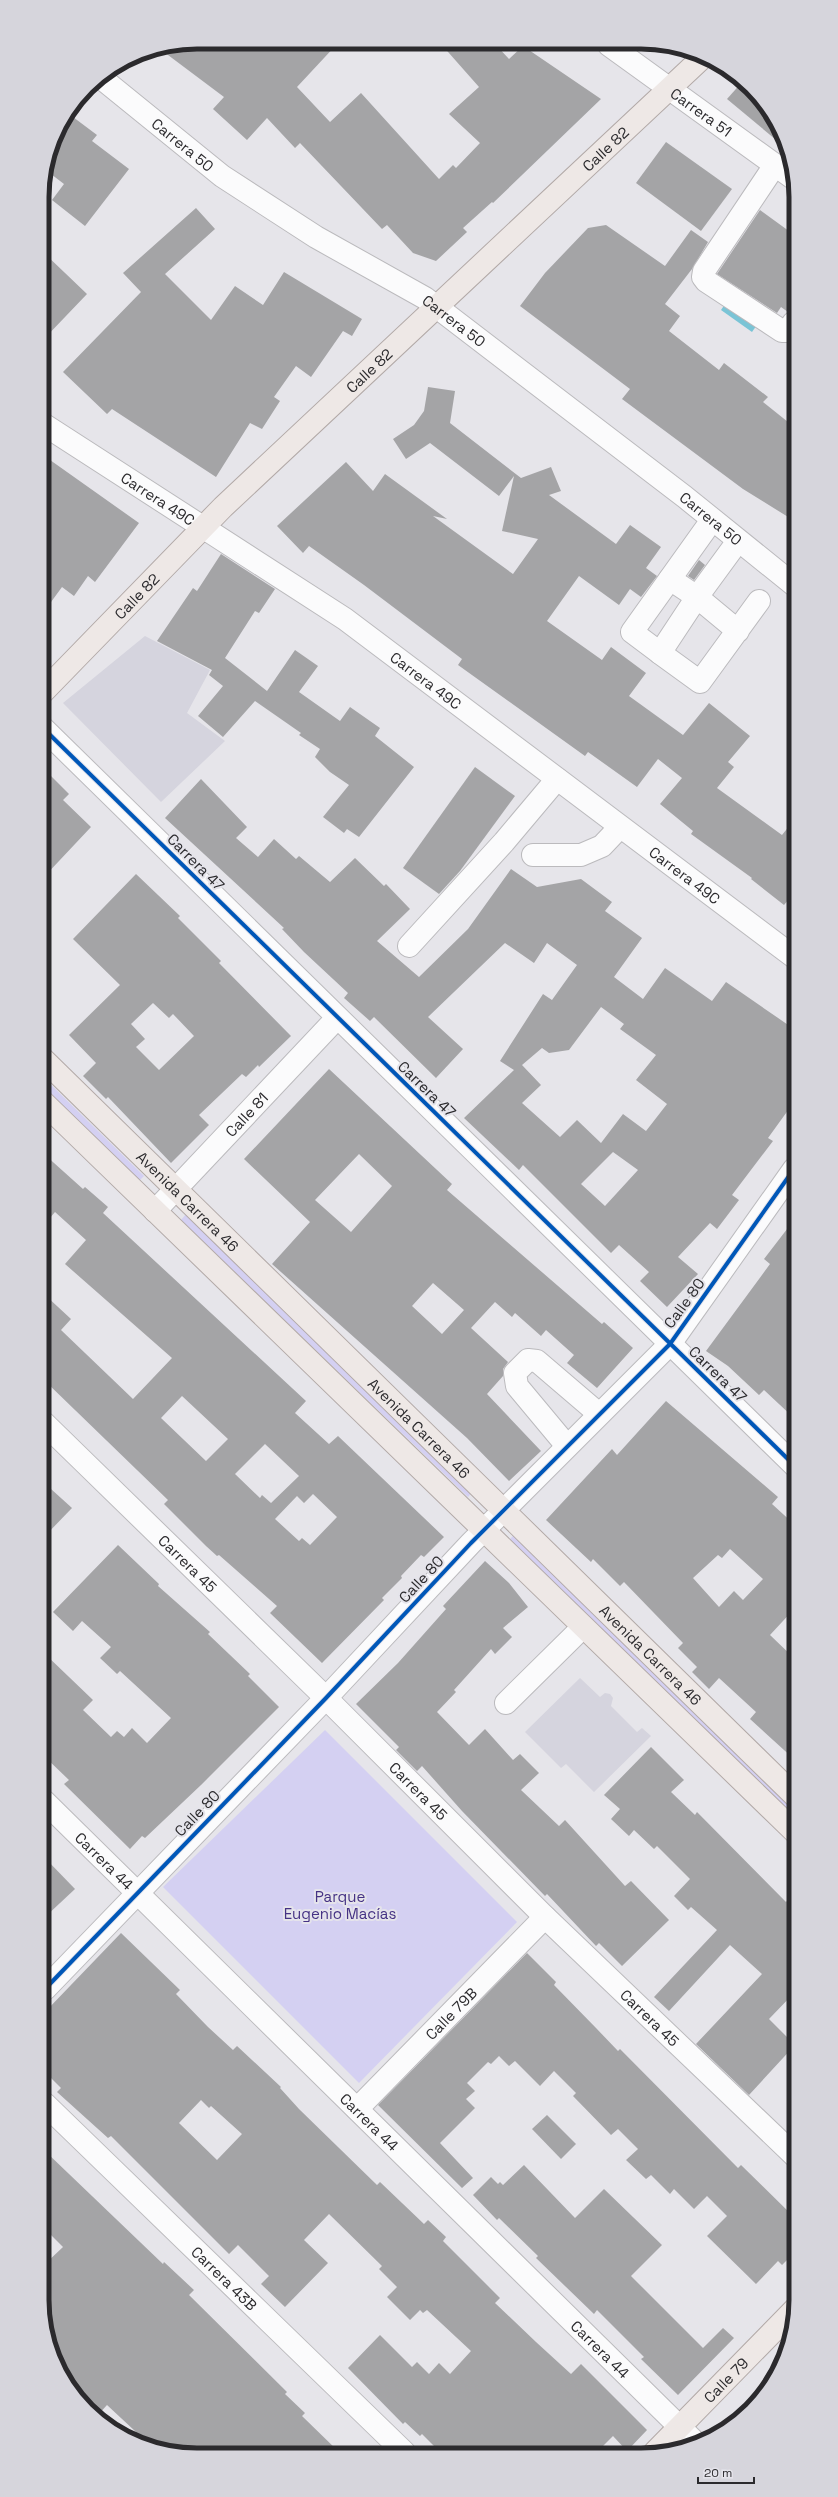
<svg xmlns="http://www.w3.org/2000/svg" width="838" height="2497" viewBox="0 0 838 2497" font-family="'Space Grotesk',sans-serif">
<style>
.built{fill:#d5d4de}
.green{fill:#d4d0f2}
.water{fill:#7ac4d6}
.building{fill:#a4a4a6;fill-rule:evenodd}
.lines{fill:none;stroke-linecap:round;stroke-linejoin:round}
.minor-casing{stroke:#bbbabd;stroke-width:24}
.major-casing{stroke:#b2a9a7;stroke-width:24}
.minor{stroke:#fbfbfc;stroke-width:22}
.major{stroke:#eee8e6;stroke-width:22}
.cycleway-casing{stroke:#e5e4eb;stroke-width:6}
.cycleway{stroke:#0057b8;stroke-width:4}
.labels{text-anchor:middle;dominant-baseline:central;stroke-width:4;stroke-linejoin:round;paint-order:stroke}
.street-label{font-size:15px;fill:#2b2a2d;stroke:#e5e4eb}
.park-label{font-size:15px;fill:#453284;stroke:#e5e4eb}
.rim{fill:none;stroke:#2b2a2d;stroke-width:5}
</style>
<rect width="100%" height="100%" fill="#e6e5ea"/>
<!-- built -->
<g class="built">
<path d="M145 636 210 670 187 713 225 741 161 802 63 703Z"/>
<path d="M580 1678 600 1697 605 1693 610 1694 613 1698 611 1706 637 1732 642 1728 651 1736 594 1792 566 1764 561 1768 525 1732Z"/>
</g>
<!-- green -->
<g class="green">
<path d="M43 1077 144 1176 137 1183 43 1091Z"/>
<path d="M187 1213 474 1490 468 1497 181 1220Z"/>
<path d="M515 1534 795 1809V1821L509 1540Z"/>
<path d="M325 1730 517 1922 359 2083 163 1887Z"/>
</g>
<!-- water -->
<path class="water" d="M728 300 759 322 752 332 721 310Z"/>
<!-- building -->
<g class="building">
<path d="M197 42 338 43 297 87 330 122 361 93 439 179 453 165 456 168 480 143 449 114 479 87 441 44H495L509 59 523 46 601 99 493 203 492 202 463 228 467 232 436 261 413 253 387 225 382 229 300 143 295 148 267 118 247 140 213 109 224 97 160 49Z"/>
<path d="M743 81 751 88 780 128 787 149 727 99Z"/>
<path d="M69 114 97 135 92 141 129 169 85 226 52 200 64 184 47 171 58 128Z"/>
<path d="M666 142 732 189 701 231 636 183Z"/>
<path d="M196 208 215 229 165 274 211 320 235 286 263 305 284 272 362 319 352 336 343 331 311 377 296 366 274 397 280 401 262 429 250 423 216 477 112 409 107 414 63 372 141 292 123 273Z"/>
<path d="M760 210 793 234V311L788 312 781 307 777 313 717 274Z"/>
<path d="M606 225 665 266 691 230 708 242 692 269 665 304 680 316 669 331 719 370 724 363 768 397 763 402 793 426V520L743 489 622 399 630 389 520 306 545 273 588 228Z"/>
<path d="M42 251 87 294 43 340V337Z"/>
<path d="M428 387 455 391 450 423 521 478 551 467 561 491 549 495 616 544 630 525 661 547 646 568 657 576 641 597 630 589 619 605 579 576 547 621 602 660 611 647 646 673 629 696 683 735 709 703 750 736 728 762 734 767 717 788 782 835 794 820V893L784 905 751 879 752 878 691 834 693 831 660 804 682 778 658 759 637 787 588 752 585 756 458 665 462 659 364 585 309 546 303 553 277 526 346 462 373 491 385 474 447 519 433 516 513 574 538 539 502 531 514 476 499 496 430 443 406 459 393 439 414 425 424 411Z"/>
<path d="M43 455 139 523 95 582 88 576 74 596 62 587 43 613Z"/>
<path d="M221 554 275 589 259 613 255 611 225 658 267 691 295 650 318 666 299 692 340 721 350 707 380 728 375 736 414 767 359 837 347 829 344 833 323 817 349 785 330 772 315 757 320 749 299 735 301 733 255 701 223 737 198 716 223 686 209 675 212 670 157 641 193 588 197 591Z"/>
<path d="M699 560 705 565 694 580 688 576Z"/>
<path d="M475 767 515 796 460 871 439 894 403 868Z"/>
<path d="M43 768 69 794 63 800 91 827 43 878Z"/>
<path d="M201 779 247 827 236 838 258 857 274 839 296 859 299 856 330 882 355 858 384 886 386 884 410 909 377 941 419 977 468 929 511 869 537 887 581 879 612 902 605 911 642 938 614 977 643 999 665 968 712 1001 726 982 794 1029V1102L768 1138 773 1141 732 1195 739 1200 717 1229 710 1223 678 1257 698 1274 667 1307 640 1281 649 1272 619 1245 611 1253 523 1165 519 1170 464 1118 514 1070 500 1061 543 994 552 1000 577 965 547 943 534 963 505 943 428 1017 463 1049 436 1078 374 1017 370 1021 344 998 348 993 304 952 282 929 284 928 165 818ZM601 1007 624 1024 620 1029 656 1055 636 1080 667 1104 646 1131 623 1114 601 1143 577 1120 560 1137 522 1103 541 1085 522 1065 542 1048 549 1053 569 1050ZM613 1152 638 1170 605 1206 581 1184Z"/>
<path d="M136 874 180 916 178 918 221 961 219 963 291 1036 259 1067 258 1065 246 1077 242 1074 199 1115 209 1125 171 1163 108 1097 106 1099 83 1076 96 1063 69 1035 120 985 73 939ZM153 1003 169 1018 173 1014 194 1036 159 1070 136 1047 145 1039 131 1024Z"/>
<path d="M329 1069 452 1184 447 1190 602 1324 604 1322 633 1348 597 1388 567 1363 574 1355 546 1330 541 1336 515 1313 512 1317 495 1302 471 1328 508 1362 503 1369V1376L487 1394 541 1451 509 1481 467 1438 272 1264 310 1222 244 1159ZM359 1154 392 1186 351 1232 315 1200ZM433 1283 464 1310 442 1334 412 1306Z"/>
<path d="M44 1154 83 1189 85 1187 108 1207 103 1213 306 1401 295 1413 329 1444 338 1436 444 1537 424 1557 421 1555 401 1576 402 1578 382 1598 384 1600 322 1663 270 1613 277 1606 219 1555 217 1556 206 1546 164 1504 168 1500 44 1380V1294L71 1319 61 1330 133 1399 172 1358 65 1264 86 1240 55 1212 44 1225ZM182 1396 228 1439 206 1461 161 1418ZM265 1444 299 1476 271 1503 262 1495 260 1498 235 1474ZM313 1494 337 1517 310 1545 302 1538 299 1541 275 1519 297 1496 304 1503Z"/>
<path d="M794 1220V1274L795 1419 764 1390 759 1395 728 1366 706 1351 770 1264 764 1259Z"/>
<path d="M666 1401 778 1497 772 1504 795 1525V1608L770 1635 795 1659V1760L750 1719 756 1712 719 1678 709 1689 692 1672 697 1667 678 1648 683 1643 624 1582 620 1586 593 1559 591 1562 546 1520 612 1449 617 1455ZM730 1549 763 1579 743 1600 734 1591 719 1607 693 1578 718 1555 722 1558Z"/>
<path d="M51 1489 72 1508 44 1537V1496Z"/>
<path d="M118 1545 159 1584 158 1586 210 1632 208 1634 250 1674 248 1676 279 1707 201 1785 145 1838 142 1836 130 1849 64 1784 69 1780 44 1756V1653L93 1700 83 1710 111 1737 117 1731 124 1737 132 1728 147 1743 171 1718 120 1671 117 1674 100 1658 111 1647 82 1621 73 1631 53 1612Z"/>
<path d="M485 1561 509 1583 528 1607 503 1628 512 1637 495 1654 491 1649 454 1690 456 1692 437 1712 469 1745 485 1729 513 1760 520 1754 539 1773 521 1790 559 1826 565 1820 625 1886 631 1881 669 1920 622 1966 599 1943 596 1946 547 1894 545 1896 462 1811 422 1766 417 1771 396 1750 399 1747 356 1704 398 1663 446 1609 443 1606Z"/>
<path d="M651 1747 684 1780 671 1792 695 1815 697 1812 786 1902 795 1892V1992L769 2019 795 2045 749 2095 696 2044 762 1974 730 1945 669 2011 654 1997 717 1930 691 1907 688 1910 674 1896 690 1879 657 1846 654 1849 634 1830 629 1836 611 1819 620 1809 604 1795Z"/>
<path d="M44 1857 75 1889 44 1918Z"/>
<path d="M121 1933 180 1990 176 1994 208 2027 233 2050 237 2046 281 2087 280 2088 299 2109 377 2185 380 2182 424 2224 428 2220 446 2237 443 2241 500 2298 495 2303 536 2342 571 2374 581 2364 647 2430 627 2451 613 2436 597 2452H440L422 2434 420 2436 405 2422 403 2424 348 2368 380 2335 412 2367 417 2362 429 2374 439 2363 450 2374 471 2351 427 2310 423 2313 420 2310 410 2320 387 2297 397 2287 379 2269 382 2266 329 2214 304 2240 328 2263 285 2307 261 2284 269 2276 238 2245 229 2254 111 2136 108 2138 57 2092 61 2088 45 2072V2012ZM201 2100 209 2108 211 2106 242 2134 217 2160 179 2123Z"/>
<path d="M527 1953 556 1982 554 1985 596 2028 618 2051 620 2049 738 2168 741 2165 796 2219V2251L782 2265 778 2261 756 2284 707 2236 727 2216 707 2196 694 2209 674 2189 670 2194 651 2175 646 2179 626 2160 638 2149 618 2129 611 2135 573 2096 576 2093 554 2071 540 2086 515 2061 509 2066 499 2056 491 2064 488 2062 467 2083 475 2091 466 2099 475 2108 440 2143 473 2178 462 2188 378 2105Z"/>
<path d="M547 2115 576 2144 561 2159 532 2129Z"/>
<path d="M45 2151 163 2264 164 2262 194 2290 189 2295 287 2392 285 2394 305 2413 302 2416 339 2452H167L142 2444 133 2435 136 2432 107 2405 97 2416 88 2410 63 2377 45 2330V2264L63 2247 45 2229Z"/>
<path d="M524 2165 575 2218 604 2189 662 2245 631 2276 703 2348 723 2328 734 2338 678 2395 641 2359 644 2357 597 2310 594 2314 536 2258 538 2256 499 2218 497 2220 473 2195 491 2177 498 2184 500 2182 503 2185Z"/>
</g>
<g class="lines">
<!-- minor casing -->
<g class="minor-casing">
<g id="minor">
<path id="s1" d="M609 45 793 178"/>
<path id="s2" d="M100 77 222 176 316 237 425 298 685 497 794 585"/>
<path d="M775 165 704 271 703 277 706 281 782 331H788L793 323"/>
<path id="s3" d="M43 424 345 619 794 957"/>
<path d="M670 579 697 597 738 541"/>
<path d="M738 631 697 597 660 653 700 682 759 601"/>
<path d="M660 653 632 632 712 520"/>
<path d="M43 728 795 1466"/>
<path d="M533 855H581L602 846 620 827"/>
<path d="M409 946 504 842 557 779"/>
<path id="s4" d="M155 1211 337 1018"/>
<path id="s5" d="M44 1423 326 1698 545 1917 795 2156"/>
<path d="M567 1446 517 1386 515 1373 528 1360 537 1361 599 1414"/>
<path d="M506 1703 583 1627"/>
<path id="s6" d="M44 1801 696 2443"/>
<path d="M45 1989 326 1698 471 1543 670 1344 794 1169"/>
<path id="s7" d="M45 2104 404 2452"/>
<path id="s8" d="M357 2109 545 1917"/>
</g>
</g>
<!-- major casing -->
<g class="major-casing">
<g id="major">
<path id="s9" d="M43 692 223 507 703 57"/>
<path id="s10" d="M43 1059 795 1796"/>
<path d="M43 1102 795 1832"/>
<path id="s11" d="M655 2452 796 2308"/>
</g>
</g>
<!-- minor -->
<use href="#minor" class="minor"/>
<!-- major -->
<use href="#major" class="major"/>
<!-- cycleway casing -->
<g class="cycleway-casing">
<g id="cycleway">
<path d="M43 728 795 1466"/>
<path d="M45 1989 326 1698 471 1543 670 1344 794 1169"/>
</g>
</g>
<!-- cycleway -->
<use href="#cycleway" class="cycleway"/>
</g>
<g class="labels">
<!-- street labels -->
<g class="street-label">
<text stroke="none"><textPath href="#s1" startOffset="114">Carrera 51</textPath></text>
<text stroke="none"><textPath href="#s2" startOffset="107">Carrera 50</textPath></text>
<text stroke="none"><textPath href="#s9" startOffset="782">Calle 82</textPath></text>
<text stroke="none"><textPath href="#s2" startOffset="431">Carrera 50</textPath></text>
<text stroke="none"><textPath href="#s9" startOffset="458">Calle 82</textPath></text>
<text stroke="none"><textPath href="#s3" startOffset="137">Carrera 49C</textPath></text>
<text stroke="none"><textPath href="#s2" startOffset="755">Carrera 50</textPath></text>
<text stroke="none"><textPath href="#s9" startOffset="134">Calle 82</textPath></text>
<text stroke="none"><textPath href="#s3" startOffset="461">Carrera 49C</textPath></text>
<text transform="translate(196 862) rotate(45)">Carrera 47</text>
<text stroke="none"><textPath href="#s3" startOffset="785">Carrera 49C</textPath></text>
<text transform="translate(427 1089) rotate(44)">Carrera 47</text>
<text stroke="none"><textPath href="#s4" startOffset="133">Calle 81</textPath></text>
<text stroke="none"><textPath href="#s10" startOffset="203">Avenida Carrera 46</textPath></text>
<text transform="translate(684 1303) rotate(-54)">Calle 80</text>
<text transform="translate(718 1374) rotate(44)">Carrera 47</text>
<text stroke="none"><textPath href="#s10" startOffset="527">Avenida Carrera 46</textPath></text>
<text stroke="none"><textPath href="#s5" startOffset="201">Carrera 45</textPath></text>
<text transform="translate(421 1579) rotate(-47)">Calle 80</text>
<text stroke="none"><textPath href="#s10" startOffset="851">Avenida Carrera 46</textPath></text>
<text stroke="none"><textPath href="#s5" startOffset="525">Carrera 45</textPath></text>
<text transform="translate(197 1813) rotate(-46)">Calle 80</text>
<text stroke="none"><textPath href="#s6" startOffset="85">Carrera 44</textPath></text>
<text stroke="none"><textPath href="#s8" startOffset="134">Calle 79B</textPath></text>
<text stroke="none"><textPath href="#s5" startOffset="849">Carrera 45</textPath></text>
<text stroke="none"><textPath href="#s6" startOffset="457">Carrera 44</textPath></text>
<text stroke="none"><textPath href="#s7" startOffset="250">Carrera 43B</textPath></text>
<text stroke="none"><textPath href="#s6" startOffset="781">Carrera 44</textPath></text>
<text stroke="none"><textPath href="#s11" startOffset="101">Calle 79</textPath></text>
</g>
<!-- park labels -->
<g class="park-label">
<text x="340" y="1896">Parque<tspan x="340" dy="17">Eugenio Macías</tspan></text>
</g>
</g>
<!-- crop -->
<path d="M0 0H838V2497H0ZM197 49H641A148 148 0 0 1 789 197V2300A148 148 0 0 1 641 2448H197A148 148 0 0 1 49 2300V197A148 148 0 0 1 197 49Z" fill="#d6d5dc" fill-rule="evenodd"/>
<path class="rim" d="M197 49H641A148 148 0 0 1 789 197V2300A148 148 0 0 1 641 2448H197A148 148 0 0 1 49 2300V197A148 148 0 0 1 197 49Z"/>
<!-- scale -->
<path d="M698 2477v6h56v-6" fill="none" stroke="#2b2a2d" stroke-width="2"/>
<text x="704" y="2477" font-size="12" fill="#2b2a2d" stroke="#e5e4eb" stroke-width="3" paint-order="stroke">20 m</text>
</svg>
